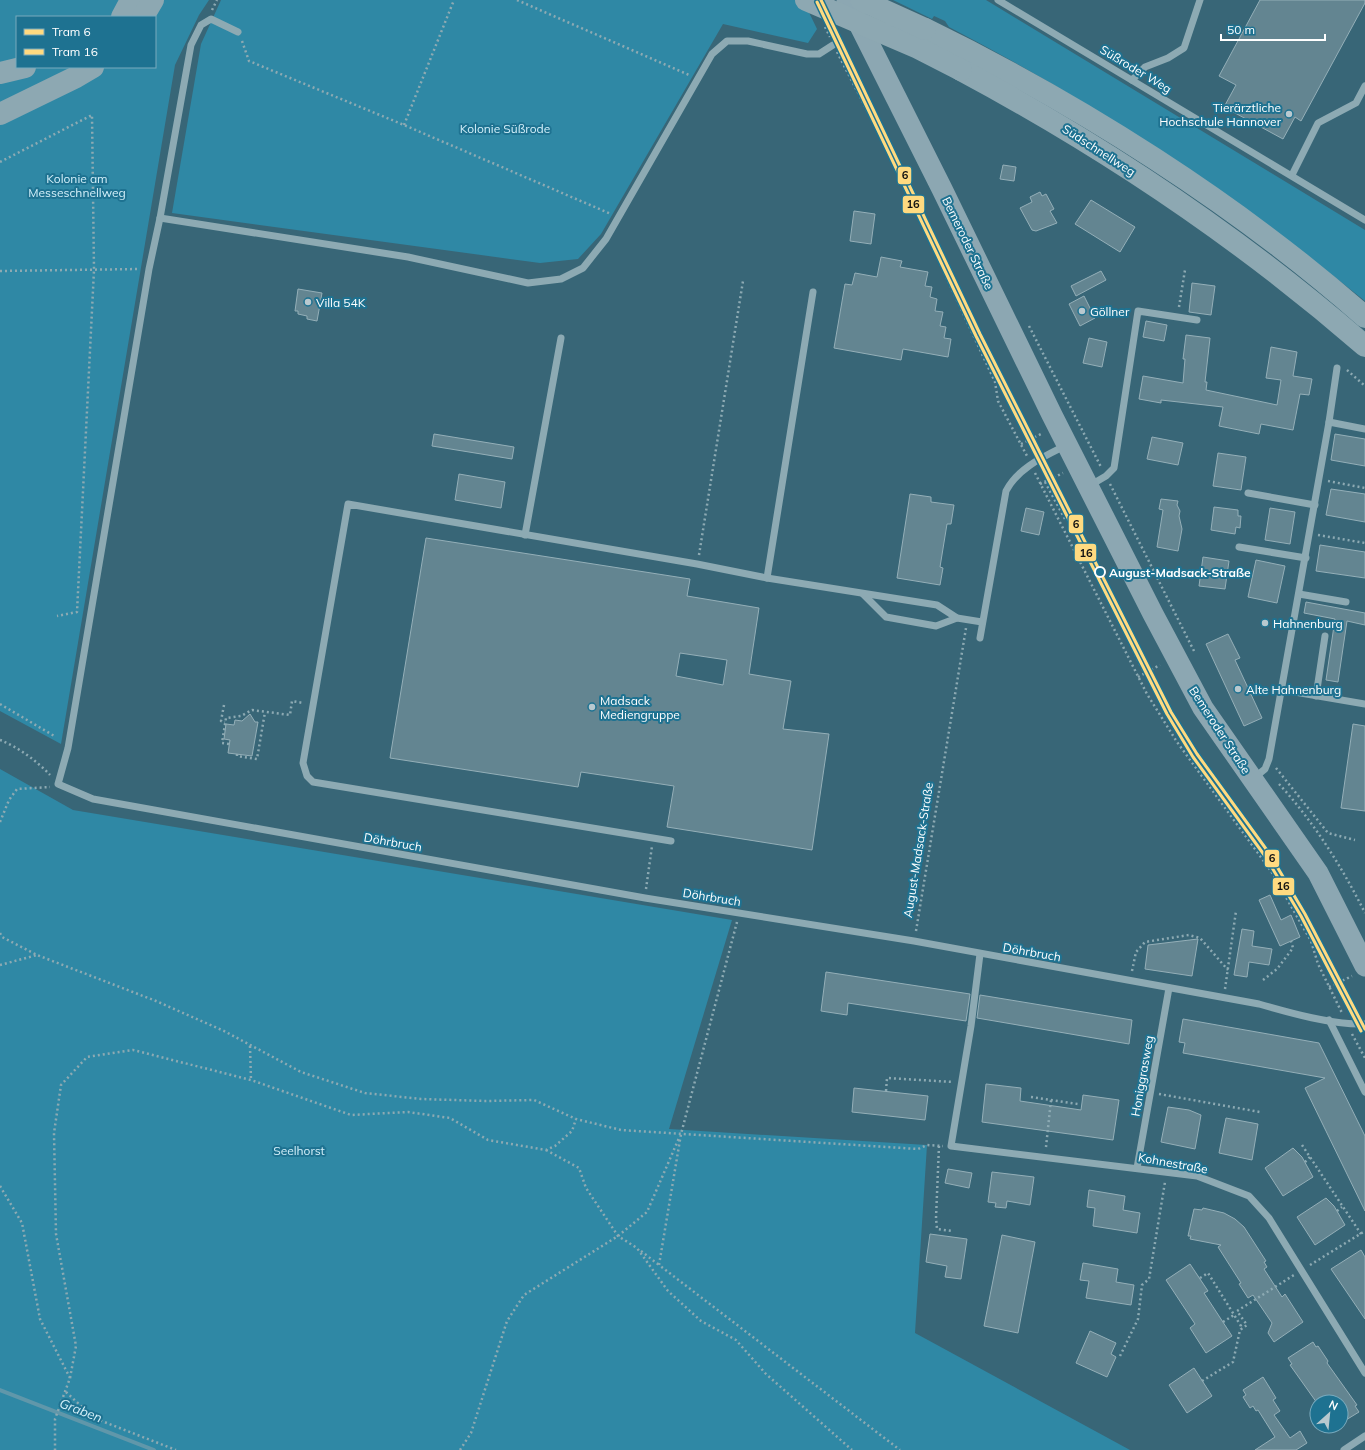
<svg xmlns="http://www.w3.org/2000/svg" width="1365" height="1450" viewBox="0 0 1365 1450" font-family="Mulish,sans-serif">
<style>
.green{fill:#2f88a5;fill-rule:evenodd}
.lines{fill:none;stroke-linecap:round;stroke-linejoin:round}
.stream{stroke:#6097aa;stroke-width:4}
.building{fill:#638591;stroke:#94afb8;fill-rule:evenodd}
.path{stroke:#8daab3;stroke-width:2.5;stroke-dasharray:2 3;stroke-linecap:butt}
.minor{stroke:#8daab3;stroke-width:7}
.major{stroke:#8ca7b2;stroke-width:21}
.highway{stroke:#8da8b2;stroke-width:22}
.highway-bridge{stroke:#8da8b2;stroke-width:22}
.tram-1-casing{stroke:#1e7291;stroke-width:6}
.tram-2-casing{stroke:#1e7291;stroke-width:6}
.tram-1{stroke:#ffda80;stroke-width:3}
.tram-2{stroke:#ffda80;stroke-width:3}
.poi-dot{fill:#b9c9cf;stroke:#1e7291;stroke-width:1.5}
.stop-dot{fill:#1e7291;stroke:#fff;stroke-width:2}
.labels{text-anchor:middle;dominant-baseline:central;stroke-width:4;stroke-linejoin:round;paint-order:stroke}
.street-label{font-size:12px;fill:#fff;stroke:#1e7291}
.poi-label{font-size:12px;fill:#fff;stroke:#1e7291;text-anchor:start}
.park-label{font-size:12px;fill:#d4f0fa;stroke:#1e7291}
.stop-label{font-size:12px;font-weight:bold;fill:#fff;stroke:#1e7291;text-anchor:start}
.water-label{font-size:13px;font-style:italic;fill:#d2eff8;stroke:#1e7291}
.line-badge{stroke:#1e7291;stroke-width:1.5}
.pale-badge-label{font-size:11px;text-anchor:middle;font-weight:bold;fill:#111}
</style>
<rect width="100%" height="100%" fill="#386677"/>
<!-- green -->
<g class="green">
<path d="M0 0H209L199 15 175 65 61 744 0 711ZM17 17H155V67H17Z"/>
<path d="M221 0H803L817 29 808 43 723 24 601 234 578 259 540 263 172 213 201 44Z"/>
<path d="M893 0H986L1365 230V301C1233 195 1099 105 949 27L945 21 934 16 932 19Z"/>
<path d="M0 769 73 810 732 920 669 1129 927 1145 915 1333 1130 1450H0Z"/>
</g>
<g class="lines">
<!-- stream -->
<path class="stream" d="M0 1390 154 1450"/>
</g>
<!-- building -->
<g class="building">
<path d="M1260 0H1365V3L1301 121 1295 117 1283 139 1224 107 1236 85 1219 76Z"/>
<path d="M1003 165 1016 167 1014 181 1000 179Z"/>
<path d="M1040 192 1042 196 1046 194 1054 209 1050 211 1057 223 1036 231 1032 230 1020 208 1032 202 1030 197Z"/>
<path d="M1091 200 1135 227 1120 252 1075 224Z"/>
<path d="M854 211 875 214 871 244 850 241Z"/>
<path d="M881 257 902 261 900 267 928 272 925 286 932 287 930 297 937 299 935 311 943 312 940 326 946 327 944 338 951 339 948 357 903 349 901 360 834 348 845 284 852 285 855 273 877 277Z"/>
<path d="M1101 271 1106 280 1076 296 1071 286Z"/>
<path d="M1192 283 1215 286 1211 315 1189 312Z"/>
<path d="M298 289 322 293 317 321 307 319V316L298 314V311H295Z"/>
<path d="M1084 296 1095 318 1080 326 1069 304Z"/>
<path d="M1146 321 1167 325 1164 341 1143 337Z"/>
<path d="M1186 335 1210 338 1205 382H1207L1206 390 1277 405 1281 380 1266 378 1271 347 1297 352 1293 376 1312 379 1309 395 1300 394 1293 430 1261 424 1259 434 1219 426 1223 407 1161 400V403L1139 399 1143 376 1183 383 1185 359H1183Z"/>
<path d="M1089 338 1107 342 1102 367 1083 363Z"/>
<path d="M434 434 514 447 512 459 432 446Z"/>
<path d="M1335 434 1365 439V466L1331 460Z"/>
<path d="M1152 437 1183 443 1178 465 1147 459Z"/>
<path d="M1218 453 1246 457 1241 490 1213 486Z"/>
<path d="M459 474 505 482 501 508 455 500Z"/>
<path d="M1331 489 1365 494V522L1326 515Z"/>
<path d="M910 494 931 497V502L954 505 951 524H947L940 567 943 568 940 585 897 578Z"/>
<path d="M1161 499 1178 501 1177 505 1180 511 1179 516 1182 529 1178 551 1157 547 1163 510 1159 509Z"/>
<path d="M1214 507 1238 510V516H1241L1240 528 1236 527 1235 534 1211 530Z"/>
<path d="M1026 508 1044 512 1039 535 1021 531Z"/>
<path d="M1270 508 1295 512 1290 544 1265 540Z"/>
<path d="M426 538 690 579 687 596 759 608 749 674 791 681 783 729 829 734 812 850 667 827 674 786 581 772 578 787 390 758ZM680 653 727 660 723 685 676 676Z"/>
<path d="M1320 545 1365 552V578L1316 571Z"/>
<path d="M1203 557 1229 561 1225 589 1199 586Z"/>
<path d="M1256 560 1285 566 1277 603 1248 597Z"/>
<path d="M1306 602 1365 613V625L1347 621 1338 682 1326 680 1335 619 1304 613Z"/>
<path d="M1228 634 1240 658 1235 660 1262 718 1244 726 1206 644Z"/>
<path d="M250 714 255 722H258L252 756 228 753 230 740 224 739 226 724 234 725 235 720 242 721Z"/>
<path d="M1353 724 1365 726V811L1341 808Z"/>
<path d="M1270 895 1281 920 1291 915 1300 937 1280 946 1259 900Z"/>
<path d="M1242 929 1254 931 1252 946 1272 949 1269 965 1249 962 1247 977 1234 975Z"/>
<path d="M1198 939 1192 976 1145 969 1148 945Z"/>
<path d="M826 972 970 994 966 1021 848 1003 847 1015 821 1011Z"/>
<path d="M980 995 1132 1020 1129 1044 977 1018Z"/>
<path d="M1183 1019 1319 1043 1365 1136V1211L1305 1088 1325 1078 1183 1053 1185 1043 1179 1042Z"/>
<path d="M986 1084 1021 1088 1020 1101 1081 1110 1083 1095 1119 1100 1113 1140 982 1122Z"/>
<path d="M854 1088 928 1096 925 1120 852 1112Z"/>
<path d="M1168 1107 1189 1110 1201 1115 1195 1149 1161 1142Z"/>
<path d="M1226 1118 1258 1124 1252 1160 1219 1153Z"/>
<path d="M1293 1148 1302 1157 1313 1177 1283 1196 1265 1168Z"/>
<path d="M948 1169 972 1173 969 1188 945 1183Z"/>
<path d="M992 1172 1034 1177 1030 1205 1007 1201 1006 1208 995 1207 996 1203 988 1202Z"/>
<path d="M1089 1190 1125 1196 1123 1210 1140 1213 1137 1233 1093 1226 1095 1208 1087 1207Z"/>
<path d="M1326 1198 1334 1206 1345 1225 1315 1245 1297 1217Z"/>
<path d="M1203 1208 1224 1213 1235 1219 1244 1227 1266 1261 1264 1262 1267 1267 1264 1269 1282 1297 1285 1294 1303 1322 1274 1342 1268 1333 1272 1323 1253 1295 1248 1298 1239 1284 1241 1283 1218 1247 1221 1245 1190 1239 1191 1236H1188L1194 1209 1202 1210Z"/>
<path d="M930 1234 967 1239 961 1279 945 1277 947 1266 926 1262Z"/>
<path d="M1002 1235 1035 1242 1018 1333 984 1326Z"/>
<path d="M1361 1250 1365 1257V1319L1331 1269Z"/>
<path d="M1083 1263 1118 1269 1116 1282 1134 1285 1131 1305 1086 1298 1089 1281 1080 1280Z"/>
<path d="M1190 1264 1208 1291 1204 1293 1232 1336 1206 1353 1190 1328 1195 1324 1166 1280Z"/>
<path d="M1090 1331 1116 1343 1111 1354 1116 1357 1107 1377 1076 1363Z"/>
<path d="M1313 1342 1316 1347 1318 1346 1328 1361 1327 1363 1357 1405 1355 1406 1359 1412 1341 1423V1402L1317 1403 1290 1365 1292 1364 1288 1358Z"/>
<path d="M1194 1368 1212 1396 1187 1413 1169 1385Z"/>
<path d="M1263 1377 1276 1398 1273 1400 1280 1411 1274 1415 1290 1438 1300 1431 1307 1443 1296 1450H1255L1275 1437 1258 1410 1256 1411 1253 1406 1250 1408 1243 1397 1246 1395 1243 1390Z"/>
</g>
<g class="lines">
<!-- path -->
<g class="path">
<path d="M517 0 689 75"/>
<path d="M212 10 217 0"/>
<path d="M825 27 830 37"/>
<path d="M242 41 249 61 404 125 611 214"/>
<path d="M837 52 887 149 995 382 998 401 1027 456"/>
<path d="M404 125 454 0"/>
<path d="M0 162 92 115 94 270 77 612 57 616"/>
<path d="M0 271 139 269"/>
<path d="M1179 307 1185 270"/>
<path d="M1029 326 1101 467"/>
<path d="M1347 370 1365 386"/>
<path d="M1021 444 1043 433"/>
<path d="M1035 473 1147 694 1177 742 1271 871 1311 941 1318 964 1342 1013"/>
<path d="M1328 481 1365 488"/>
<path d="M1045 482 1066 521"/>
<path d="M1040 484 1063 473"/>
<path d="M1110 484 1195 653"/>
<path d="M1318 535 1365 543"/>
<path d="M699 555 743 281"/>
<path d="M1133 650 1145 674"/>
<path d="M1138 677 1160 665"/>
<path d="M0 704 56 737"/>
<path d="M224 705 221 721 225 722"/>
<path d="M0 740C18 747 37 761 50 775"/>
<path d="M229 744 222 743 226 718 241 716 252 710 290 715 292 701 303 703"/>
<path d="M237 754V756L257 759 265 712"/>
<path d="M1276 768 1328 833 1355 840"/>
<path d="M1279 784C1314 822 1342 867 1365 913"/>
<path d="M0 822 9 800 17 789 50 787"/>
<path d="M646 889 652 846"/>
<path d="M737 922 681 1134 659 1265 900 1450"/>
<path d="M916 931 966 628"/>
<path d="M0 933 2 937 37 955 156 1001 224 1031 301 1072 365 1093 421 1099 486 1101 534 1100 576 1119 621 1130 918 1149 927 1145 943 1146"/>
<path d="M0 965 37 955"/>
<path d="M1132 971 1136 952 1145 942 1189 935 1200 938 1228 970"/>
<path d="M1263 980 1277 969 1293 948 1291 941"/>
<path d="M1329 987 1352 976"/>
<path d="M1225 989 1236 911"/>
<path d="M1352 1034 1365 1058"/>
<path d="M250 1046 251 1080"/>
<path d="M886 1091 887 1078 953 1082"/>
<path d="M1159 1094 1260 1112"/>
<path d="M1031 1097 1078 1104"/>
<path d="M1302 1145 1361 1234"/>
<path d="M939 1146 936 1218 937 1229 952 1231"/>
<path d="M1046 1147 1051 1100"/>
<path d="M546 1150 579 1168 586 1188 618 1236 637 1248 668 1291 701 1321 736 1340 766 1374 852 1450"/>
<path d="M1305 1162 1310 1157"/>
<path d="M0 1186 22 1223 40 1319 70 1378 55 1419V1450"/>
<path d="M1337 1211 1342 1207"/>
<path d="M641 1251 659 1265"/>
<path d="M1310 1265 1365 1231"/>
<path d="M1200 1278 1208 1273 1241 1326 1240 1329"/>
<path d="M1223 1322 1234 1315"/>
<path d="M1120 1356 1138 1319 1142 1285 1149 1279 1165 1182"/>
<path d="M70 1378 76 1346 56 1234 54 1133 61 1085 87 1057 133 1050 251 1080 351 1115 408 1112 450 1118 488 1140 546 1150 555 1146 572 1131 576 1119"/>
<path d="M1202 1381 1233 1362 1240 1330 1247 1325 1237 1311 1294 1275"/>
<path d="M66 1392 94 1418 176 1450"/>
<path d="M460 1450 471 1433 507 1321 524 1295 618 1236 647 1212 679 1138"/>
</g>
<!-- minor -->
<g class="minor">
<path d="M998 0 1365 220"/>
<path d="M238 32 211 19 201 25 191 45 160 218 149 269 68 748 58 784 93 799 645 898 914 941 1259 1004C1290 1013 1333 1025 1365 1024"/>
<path d="M1132 80 1145 67 1168 58 1184 48 1200 0"/>
<path d="M1292 175 1318 123 1356 103 1365 86"/>
<path d="M160 218 408 257 528 283 561 279 583 268 606 239 712 54 727 41H748L807 54H819L833 45"/>
<path d="M1329 422 1337 368"/>
<path d="M1089 486 1106 476 1114 468 1138 311 1197 320"/>
<path d="M1248 493 1315 505"/>
<path d="M525 535 561 338"/>
<path d="M1239 547 1306 558"/>
<path d="M767 578 813 292"/>
<path d="M863 594 886 617 936 626 957 618"/>
<path d="M1299 594 1346 602"/>
<path d="M980 638 1006 491C1018 468 1043 457 1065 446"/>
<path d="M1283 690 1365 704"/>
<path d="M1316 696 1325 636"/>
<path d="M1254 778 1265 769 1269 759 1329 422 1365 429"/>
<path d="M671 841 313 782 307 776 303 763 348 504 697 564 767 578 937 605 957 618 982 622"/>
<path d="M980 954 971 1026 951 1146 1197 1176 1249 1196 1269 1218 1365 1373"/>
<path d="M1329 1020 1365 1092"/>
<path d="M1137 1168 1169 988"/>
<path d="M1344 1450 1365 1436"/>
</g>
<!-- major -->
<path class="major" d="M847 0 942 189 1052 415 1153 614 1203 708 1318 873 1365 966"/>
<!-- highway -->
<g class="highway">
<path d="M122 17 131 0"/>
<path d="M143 17 153 0"/>
<path d="M925 29C1079 104 1237 204 1365 317"/>
<path d="M961 70C1105 147 1242 239 1365 346"/>
<path d="M0 73 25 67"/>
<path d="M0 114 76 77 93 67"/>
</g>
<!-- highway-bridge -->
<g class="highway-bridge">
<path d="M806 0 918 48 961 70"/>
<path d="M861 0 925 29"/>
</g>
<!-- tram-1 casing -->
<g class="tram-1-casing">
<path id="tram-1" d="M821 0 980 334 1171 712 1197 754 1269 853 1305 914 1365 1029"/>
</g>
<!-- tram-2 casing -->
<g class="tram-2-casing">
<path id="tram-2" d="M817 2 976 336 1167 714 1193 757 1265 856 1301 916 1361 1031"/>
</g>
<!-- tram-1 -->
<use href="#tram-1" class="tram-1"/>
<!-- tram-2 -->
<use href="#tram-2" class="tram-2"/>
</g>
<!-- markers -->
<g class="poi-dot">
<circle cx="1289" cy="114" r="4"/>
<circle cx="308" cy="302" r="4"/>
<circle cx="1082" cy="311" r="4"/>
<circle cx="1265" cy="623" r="4"/>
<circle cx="1238" cy="689" r="4"/>
<circle cx="592" cy="707" r="4"/>
</g>
<circle class="stop-dot" cx="1100" cy="572" r="5"/>
<g class="labels">
<!-- street labels -->
<g class="street-label">
<text transform="translate(1136 69) rotate(31)">Süßroder Weg</text>
<text transform="translate(1099 150) rotate(33)">Südschnellweg</text>
<text transform="translate(968 243) rotate(64)">Bemeroder Straße</text>
<text transform="translate(1220 730) rotate(57)">Bemeroder Straße</text>
<text transform="translate(393 842) rotate(10)">Döhrbruch</text>
<text transform="translate(918 850) rotate(-81)">August-Madsack-Straße</text>
<text transform="translate(712 897) rotate(9)">Döhrbruch</text>
<text transform="translate(1032 952) rotate(10)">Döhrbruch</text>
<text transform="translate(1142 1076) rotate(-80)">Honiggrasweg</text>
<text transform="translate(1173 1163) rotate(10)">Kohnestraße</text>
</g>
<!-- poi labels -->
<g class="poi-label">
<text x="1281" y="107" text-anchor="end">Tierärztliche<tspan x="1281" dy="14">Hochschule Hannover</tspan></text>
<text x="316" y="302">Villa 54K</text>
<text x="1090" y="311">Göllner</text>
<text x="1273" y="623">Hahnenburg</text>
<text x="1246" y="689">Alte Hahnenburg</text>
<text x="600" y="700">Madsack<tspan x="600" dy="14">Mediengruppe</tspan></text>
</g>
<!-- park labels -->
<g class="park-label">
<text x="505" y="128">Kolonie Süßrode</text>
<text x="77" y="178">Kolonie am<tspan x="77" dy="14">Messeschnellweg</tspan></text>
<text x="299" y="1150">Seelhorst</text>
</g>
<!-- stop labels -->
<g class="stop-label">
<text x="1109" y="572">August-Madsack-Straße</text>
</g>
<!-- water labels -->
<g class="water-label">
<text transform="translate(81 1410) rotate(21)">Graben</text>
</g>
</g>
<g class="line-badge">
<rect x="897" y="166" width="15" height="19" rx="4" fill="#ffda80"/>
<rect x="902" y="195" width="23" height="19" rx="4" fill="#ffda80"/>
<rect x="1068" y="514" width="16" height="20" rx="4" fill="#ffda80"/>
<rect x="1074" y="543" width="23" height="19" rx="4" fill="#ffda80"/>
<rect x="1264" y="849" width="16" height="19" rx="4" fill="#ffda80"/>
<rect x="1272" y="877" width="23" height="19" rx="4" fill="#ffda80"/>
</g>
<g class="pale-badge-label">
<text x="905" y="179">6</text>
<text x="913" y="208">16</text>
<text x="1076" y="528">6</text>
<text x="1086" y="557">16</text>
<text x="1272" y="862">6</text>
<text x="1283" y="890">16</text>
</g>
<!-- legend -->
<rect x="16" y="16" width="140" height="52" fill="#1e7291" stroke="#78aabd"/>
<rect x="24" y="29" width="20" height="6" fill="#ffda80" stroke="#78aabd"/>
<text x="52" y="36" font-size="12" fill="#ffffff">Tram 6</text>
<rect x="24" y="49" width="20" height="6" fill="#ffda80" stroke="#78aabd"/>
<text x="52" y="56" font-size="12" fill="#ffffff">Tram 16</text>
<!-- north arrow -->
<g transform="translate(1329 1414) rotate(27)"><circle r="19" fill="#1e7291" stroke="#78aabd"/>
<path d="M0-3L7 15L0 10L-7 15Z" fill="#b9c9cf"/>
<text y="-6" font-size="11" font-weight="bold" text-anchor="middle" fill="#ffffff">N</text>
</g>
<!-- scale -->
<path d="M1221 34v6h104v-6" fill="none" stroke="#ffffff" stroke-width="2"/>
<text x="1227" y="34" font-size="12" fill="#ffffff" stroke="#1e7291" stroke-width="3" paint-order="stroke">50 m</text>
</svg>
